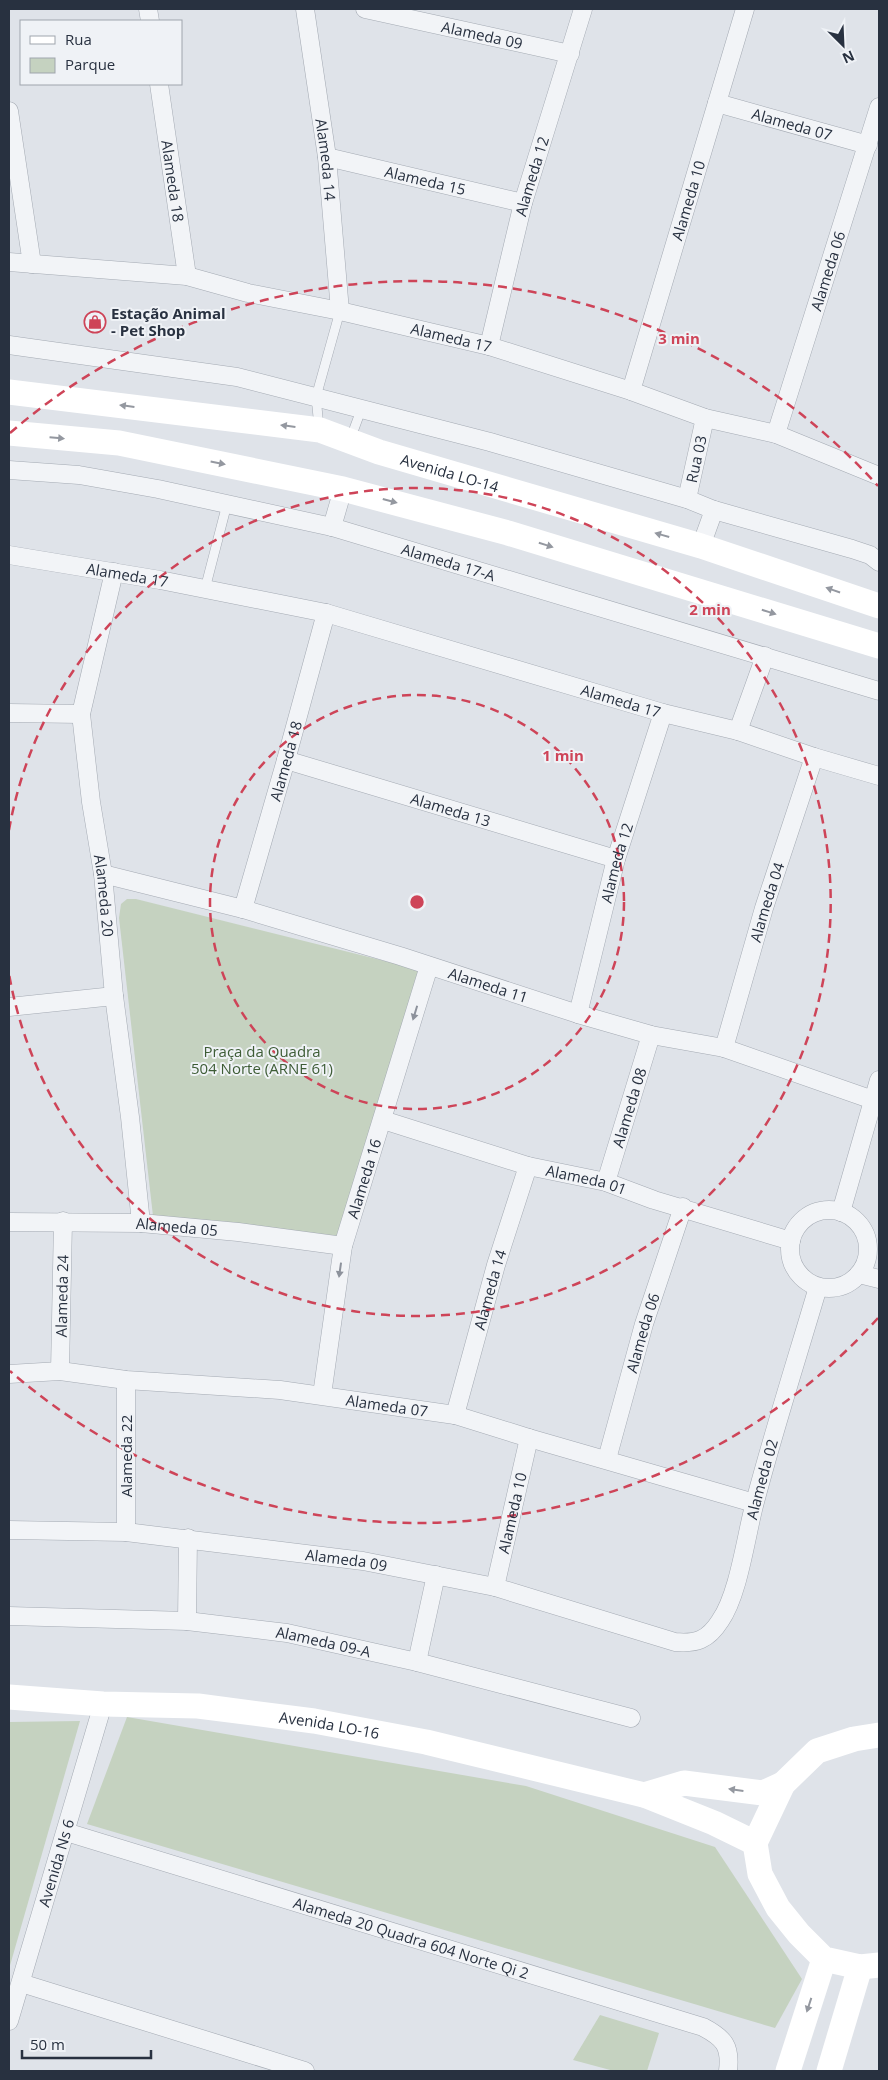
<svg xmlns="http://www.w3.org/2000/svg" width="888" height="2080" viewBox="0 0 888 2080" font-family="'Open Sans',sans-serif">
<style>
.green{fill:#c5d2c0}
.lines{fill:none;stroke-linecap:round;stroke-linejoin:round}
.lane-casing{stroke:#a4aab3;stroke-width:10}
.street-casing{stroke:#a4aab3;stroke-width:19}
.lane{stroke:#f2f4f7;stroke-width:9}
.street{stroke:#f2f4f7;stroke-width:18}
.secondary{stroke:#fff;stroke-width:25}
.oneway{fill:#9498a0}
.oneway2{fill:#8d929c}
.ring{fill:none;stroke:#ce4458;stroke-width:2.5;stroke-dasharray:9 6}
.labels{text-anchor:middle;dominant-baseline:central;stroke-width:4;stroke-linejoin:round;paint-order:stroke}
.street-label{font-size:15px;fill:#283140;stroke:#eff2f6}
.poi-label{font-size:15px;font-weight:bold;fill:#283140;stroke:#eff2f6;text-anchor:start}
.park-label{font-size:15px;fill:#3d5c35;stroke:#eff2f6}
.centre{fill:#ce4458;stroke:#eff2f6;stroke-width:2.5}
.ring-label{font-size:15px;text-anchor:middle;font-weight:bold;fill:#ce4458;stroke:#eff2f6;stroke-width:4;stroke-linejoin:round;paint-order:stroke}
</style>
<rect width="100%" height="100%" fill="#dfe3e9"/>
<!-- green -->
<g class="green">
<path d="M127 899H136L421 970 341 1237 153 1216 119 918 121 904Z"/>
<path d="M127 1717 526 1786 715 1847 802 1979 775 2028 87 1824Z"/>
<path d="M80 1721 9 1969V1722Z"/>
<path d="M600 2015 659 2033 647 2071H614L573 2060Z"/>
</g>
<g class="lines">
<!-- lane casing -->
<g class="lane-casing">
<g id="lane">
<path d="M319 427 316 397 340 311"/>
<path d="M350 440 361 410"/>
<path d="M205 589 227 504"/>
</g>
</g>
<!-- street casing -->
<g class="street-casing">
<g id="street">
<path d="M148 9 150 21"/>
<path id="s1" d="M305 9 327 157 340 311"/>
<path id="s2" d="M365 9 570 54"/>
<path id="s3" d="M159 84 187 276"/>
<path id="s4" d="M717 103 868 145"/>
<path d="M9 111 32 264"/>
<path id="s5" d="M327 157 523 203"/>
<path id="s6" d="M9 262 187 276 248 293 340 311 489 346 631 391 705 418 776 434 879 476"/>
<path d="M9 345 237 377 490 442 687 499 714 510 852 549 870 555 879 562"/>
<path id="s7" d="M489 346 523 203 583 9"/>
<path id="s8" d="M631 391 745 9"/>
<path id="s9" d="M776 434 879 107"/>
<path id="s10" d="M9 470 79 475 158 489 332 527 879 691"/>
<path id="s11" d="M687 499 705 418"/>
<path d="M332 527 343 489"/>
<path d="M701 546 714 510"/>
<path id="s12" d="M9 555 160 580 326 613 663 713 738 731 814 757 879 776"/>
<path id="s13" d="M114 572 81 714 91 802 103 874 114 996 130 1117 141 1223"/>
<path d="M9 713 81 714"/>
<path d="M738 731 765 656"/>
<path id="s14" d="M286 760 616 859"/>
<path id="s15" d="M103 874 243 909 400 956 578 1014 651 1035 724 1048 873 1100"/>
<path id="s16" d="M243 909 286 760 326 613"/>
<path d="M9 1007 114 996"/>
<path id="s17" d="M578 1014 616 859 663 713"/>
<path id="s18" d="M724 1048 764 908 814 757"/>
<path id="s19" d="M383 1120 528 1166 606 1182 654 1200 791 1241"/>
<path id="s20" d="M606 1182 651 1035"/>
<circle cx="829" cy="1249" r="39"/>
<path d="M841 1212 879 1080"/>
<path id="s21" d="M9 1222 141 1223 238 1232 343 1246"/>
<path d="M859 1274 879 1279"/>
<path id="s22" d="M60 1371 63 1221"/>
<path id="s23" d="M9 1374 60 1371 126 1380 280 1390 455 1415 529 1438 754 1503"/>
<path id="s24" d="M322 1395 343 1246 429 966"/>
<path id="s25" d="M455 1415 496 1265 528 1166"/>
<path id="s26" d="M607 1459 644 1324 683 1207"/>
<path id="s27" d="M9 1530 126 1532 363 1561 495 1587 675 1642C696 1644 708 1640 720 1621 739 1594 746 1535 755 1502 774 1430 797 1358 818 1287"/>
<path d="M126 1532V1380"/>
<path id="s28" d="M495 1587 529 1438"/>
<path id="s29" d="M9 1616 187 1621 287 1633 417 1662 631 1718"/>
<path d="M187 1621 188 1538"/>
<path d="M417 1662 436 1575"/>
<path id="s30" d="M66 1832 703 2027C724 2038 731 2046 728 2071"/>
<path d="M21 1983 305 2071"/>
<path id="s31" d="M9 2021 103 1704"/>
</g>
</g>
<!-- lane -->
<use href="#lane" class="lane"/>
<!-- street -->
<use href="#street" class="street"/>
<!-- secondary -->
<g class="secondary">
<path id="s32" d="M9 392 320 430 379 452 701 546 879 606"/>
<path d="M9 433 119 443 343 489 508 533 879 646"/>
<path id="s33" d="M9 1697 103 1704 198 1706 314 1721 426 1742 644 1795 714 1823 755 1843"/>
<path d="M879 1735 854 1739 817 1751 783 1784 755 1843 760 1874 778 1908 799 1934 824 1959 860 1967 879 1965"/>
<path d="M644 1795 684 1783 763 1793 783 1784"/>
<path d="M788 2071 824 1959"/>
<path d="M829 2071 860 1967"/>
</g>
</g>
<!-- one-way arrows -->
<defs><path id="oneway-solid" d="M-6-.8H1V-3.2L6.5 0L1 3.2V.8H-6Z" transform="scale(1.25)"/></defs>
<g class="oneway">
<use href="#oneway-solid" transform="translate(127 406) rotate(-173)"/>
<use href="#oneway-solid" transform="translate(288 426) rotate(-173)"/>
<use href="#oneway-solid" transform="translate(57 438) rotate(5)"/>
<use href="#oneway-solid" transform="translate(218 463) rotate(11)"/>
<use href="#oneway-solid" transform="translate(390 501) rotate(15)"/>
<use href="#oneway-solid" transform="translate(662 535) rotate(-164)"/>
<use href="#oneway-solid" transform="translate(546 545) rotate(17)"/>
<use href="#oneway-solid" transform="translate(833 590) rotate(-161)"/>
<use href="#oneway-solid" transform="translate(769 612) rotate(17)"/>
<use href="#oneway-solid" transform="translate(736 1790) rotate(-172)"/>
<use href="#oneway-solid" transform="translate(809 2005) rotate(108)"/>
</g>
<g class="oneway2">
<use href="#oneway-solid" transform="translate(415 1013) rotate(107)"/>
<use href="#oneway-solid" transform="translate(340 1270) rotate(98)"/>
</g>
<!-- distance rings -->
<g class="ring">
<circle cx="417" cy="902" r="207"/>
<path d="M9 830A414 414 0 1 1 9 974"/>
<path d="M878 1318A621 621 0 0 1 10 1371M10 433A621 621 0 0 1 878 486"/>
</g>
<!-- icons -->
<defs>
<g id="shop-ring" transform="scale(1.125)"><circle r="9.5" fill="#eff2f6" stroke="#ce4458" stroke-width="1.5"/><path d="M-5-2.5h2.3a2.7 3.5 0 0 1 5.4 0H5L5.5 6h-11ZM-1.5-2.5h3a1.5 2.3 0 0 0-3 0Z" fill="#ce4458"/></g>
</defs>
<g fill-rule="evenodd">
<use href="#shop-ring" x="95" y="322"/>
</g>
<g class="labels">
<!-- street labels -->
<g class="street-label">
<text stroke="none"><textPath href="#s2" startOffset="120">Alameda 09</textPath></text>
<text stroke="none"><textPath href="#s4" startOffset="78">Alameda 07</textPath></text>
<text stroke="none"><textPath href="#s1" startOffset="152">Alameda 14</textPath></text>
<text stroke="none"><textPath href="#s7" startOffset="175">Alameda 12</textPath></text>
<text stroke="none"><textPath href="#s3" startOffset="98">Alameda 18</textPath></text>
<text stroke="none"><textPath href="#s5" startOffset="101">Alameda 15</textPath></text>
<text stroke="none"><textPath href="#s8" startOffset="199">Alameda 10</textPath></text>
<text stroke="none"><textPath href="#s9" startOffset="171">Alameda 06</textPath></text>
<text stroke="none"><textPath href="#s6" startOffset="450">Alameda 17</textPath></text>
<text stroke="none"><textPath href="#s11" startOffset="41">Rua 03</textPath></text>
<text stroke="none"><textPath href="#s32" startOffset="450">Avenida LO-14</textPath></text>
<text stroke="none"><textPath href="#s10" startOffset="450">Alameda 17-A</textPath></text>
<text stroke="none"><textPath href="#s12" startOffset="120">Alameda 17</textPath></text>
<text stroke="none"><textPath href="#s12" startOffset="630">Alameda 17</textPath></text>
<text stroke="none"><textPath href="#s16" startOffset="154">Alameda 18</textPath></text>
<text stroke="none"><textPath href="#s14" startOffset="172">Alameda 13</textPath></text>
<text stroke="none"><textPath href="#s17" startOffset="156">Alameda 12</textPath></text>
<text stroke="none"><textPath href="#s13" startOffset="329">Alameda 20</textPath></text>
<text stroke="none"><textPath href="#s18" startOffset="152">Alameda 04</textPath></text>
<text stroke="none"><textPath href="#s15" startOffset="401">Alameda 11</textPath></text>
<text stroke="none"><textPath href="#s20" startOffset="78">Alameda 08</textPath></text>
<text stroke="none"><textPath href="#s24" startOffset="221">Alameda 16</textPath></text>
<text stroke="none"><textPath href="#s19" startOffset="212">Alameda 01</textPath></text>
<text stroke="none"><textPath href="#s21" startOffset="168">Alameda 05</textPath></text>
<text stroke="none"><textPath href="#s25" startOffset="130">Alameda 14</textPath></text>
<text stroke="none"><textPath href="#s22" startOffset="75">Alameda 24</textPath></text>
<text stroke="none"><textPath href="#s26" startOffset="131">Alameda 06</textPath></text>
<text stroke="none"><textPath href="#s23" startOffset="380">Alameda 07</textPath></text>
<text transform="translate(126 1456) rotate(-90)">Alameda 22</text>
<text stroke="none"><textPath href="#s27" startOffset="880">Alameda 02</textPath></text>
<text stroke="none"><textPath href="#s28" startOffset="76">Alameda 10</textPath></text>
<text stroke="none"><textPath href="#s27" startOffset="339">Alameda 09</textPath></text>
<text stroke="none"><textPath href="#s29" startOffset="316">Alameda 09-A</textPath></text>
<text stroke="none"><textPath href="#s33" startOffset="322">Avenida LO-16</textPath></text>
<text stroke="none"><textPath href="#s31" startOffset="165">Avenida Ns 6</textPath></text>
<text stroke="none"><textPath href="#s30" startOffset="361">Alameda 20 Quadra 604 Norte Qi 2</textPath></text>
</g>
<!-- poi labels -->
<g class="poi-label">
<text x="111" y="313">Estação Animal<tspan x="111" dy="17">- Pet Shop</tspan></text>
</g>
<!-- park labels -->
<g class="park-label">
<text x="262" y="1051">Praça da Quadra<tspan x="262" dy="17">504 Norte (ARNE 61)</tspan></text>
</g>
</g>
<circle cx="417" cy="902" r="8" class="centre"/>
<g class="ring-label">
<text x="679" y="344">3 min</text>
<text x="710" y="615">2 min</text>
<text x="563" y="761">1 min</text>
</g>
<!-- border -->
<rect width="888" height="2080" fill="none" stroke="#283140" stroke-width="20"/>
<!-- legend -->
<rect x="20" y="20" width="162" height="65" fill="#eff2f6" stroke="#9fa5ad"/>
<rect x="30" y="36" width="25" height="8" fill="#ffffff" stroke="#9fa5ad"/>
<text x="65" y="45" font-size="15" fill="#283140">Rua</text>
<rect x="30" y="58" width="25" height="15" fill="#c5d2c0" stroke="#9fa5ad"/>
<text x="65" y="70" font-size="15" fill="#283140">Parque</text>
<!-- north arrow -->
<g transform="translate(843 45) rotate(156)" stroke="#eff2f6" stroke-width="4" paint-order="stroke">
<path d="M0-4L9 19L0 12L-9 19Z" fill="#283140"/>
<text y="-8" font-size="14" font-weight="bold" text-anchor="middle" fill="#283140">N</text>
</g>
<!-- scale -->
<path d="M22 2050v8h129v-8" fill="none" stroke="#283140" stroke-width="2.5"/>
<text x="30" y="2050" font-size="15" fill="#283140" stroke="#eff2f6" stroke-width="4" paint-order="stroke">50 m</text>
</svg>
